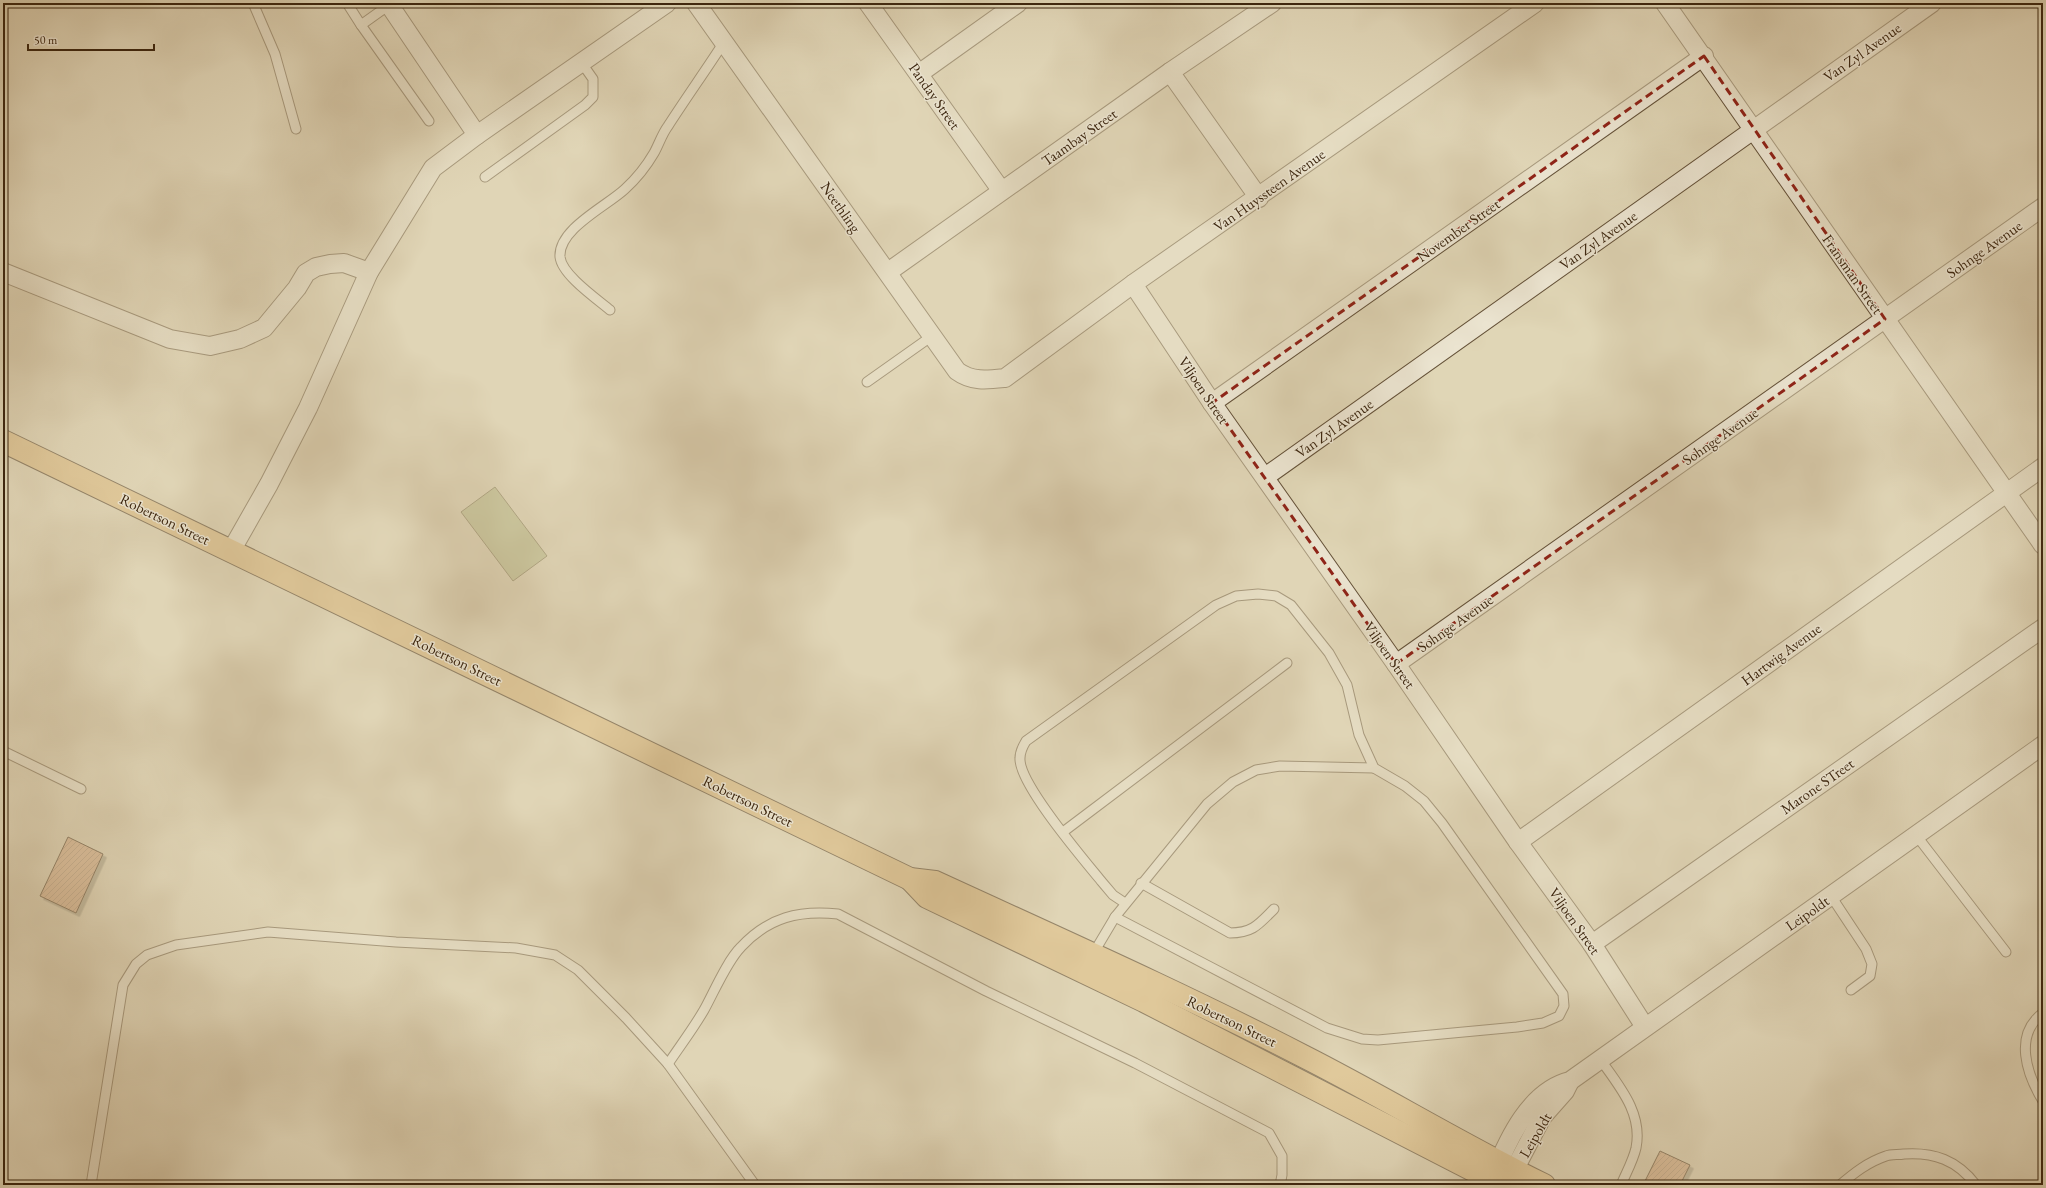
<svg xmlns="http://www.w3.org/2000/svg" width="2046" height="1188" viewBox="0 0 2046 1188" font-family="'EB Garamond',serif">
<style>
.pitch{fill:#b9bc89;stroke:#7a714c}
.building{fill:url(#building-hatch);stroke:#3c260f;filter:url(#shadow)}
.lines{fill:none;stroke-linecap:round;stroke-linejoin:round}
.service-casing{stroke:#655239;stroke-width:11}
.minor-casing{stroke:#655239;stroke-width:20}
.primary-casing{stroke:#3c260f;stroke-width:24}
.service{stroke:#ebe4d0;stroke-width:9}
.minor{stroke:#ebe4d0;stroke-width:18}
.primary{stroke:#e0bb7b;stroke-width:22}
.marked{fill:none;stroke:#8f2418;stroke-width:3;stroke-dasharray:8 5;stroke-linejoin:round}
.labels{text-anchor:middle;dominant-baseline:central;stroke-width:3;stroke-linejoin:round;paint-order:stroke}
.street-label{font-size:15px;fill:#3c260f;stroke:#ebe4d0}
</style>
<defs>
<pattern id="building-hatch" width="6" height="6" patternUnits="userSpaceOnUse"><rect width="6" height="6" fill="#d7a982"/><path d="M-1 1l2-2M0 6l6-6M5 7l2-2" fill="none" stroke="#b08969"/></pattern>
<filter id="shadow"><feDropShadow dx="3.5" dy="3.5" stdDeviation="0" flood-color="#0004"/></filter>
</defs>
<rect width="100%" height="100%" fill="#e0d6b6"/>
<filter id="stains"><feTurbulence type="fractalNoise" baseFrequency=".005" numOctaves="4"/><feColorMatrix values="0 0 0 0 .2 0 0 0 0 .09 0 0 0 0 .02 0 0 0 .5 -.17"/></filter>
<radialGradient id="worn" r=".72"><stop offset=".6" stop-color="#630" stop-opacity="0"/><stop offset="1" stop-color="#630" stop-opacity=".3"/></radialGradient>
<!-- pitch -->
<path class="pitch" d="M495 487 547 556 513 581 461 512Z"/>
<!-- building -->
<g class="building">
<path d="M68 837 103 854 76 913 40 896Z"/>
<path d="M1660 1151 1690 1165 1680 1185H1643Z"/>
</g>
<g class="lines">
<!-- service casing -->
<g class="service-casing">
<g id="service">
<path d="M253 3 275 54 296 129"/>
<path d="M347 3 361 25"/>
<path d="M389 5 361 25 429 121"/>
<path d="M485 177 585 105 593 97V79L581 62"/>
<path d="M610 310C597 299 562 275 560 257 558 229 607 206 625 189 636 179 647 165 654 153 659 144 662 134 668 126 686 98 706 70 724 42"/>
<path d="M867 382 932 336"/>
<path d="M3 751 81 789"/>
<path d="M1063 832 1287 663"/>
<path d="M1916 835 2006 952"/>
<path d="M1141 883 1230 933C1253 933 1259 924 1274 909"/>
<path d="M1831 896 1866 949 1872 964 1870 976 1851 990"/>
<path d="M1115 917 1207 804 1233 782 1256 770 1280 766 1374 768"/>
<path d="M1093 954 1115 917 1327 1028 1362 1039 1378 1040 1517 1027 1543 1023 1559 1016 1564 1006 1563 994 1442 823 1424 801 1405 786 1374 768 1359 735 1347 685 1329 653 1291 605 1276 596 1258 594 1236 596 1216 605 1026 741C1023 746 1020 752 1020 758 1018 783 1084 860 1102 882L1113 895 1125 903"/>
<path d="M2043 1013C2013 1035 2027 1075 2043 1101"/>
<path d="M1600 1059C1619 1086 1643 1113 1636 1148 1633 1161 1626 1173 1621 1185"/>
<path d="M668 1064C680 1046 693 1029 704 1010 714 992 727 961 741 947 769 917 799 910 838 914L986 991 1135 1063 1269 1133 1282 1156V1175L1280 1185"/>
<path d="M91 1185 123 985 136 964 147 955 176 945 268 932 396 942 516 948 555 955 578 970 626 1018 668 1064 755 1185"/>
<path d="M1840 1185C1854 1173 1868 1162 1886 1156 1891 1154 1898 1155 1904 1154 1934 1152 1957 1160 1976 1185"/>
</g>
</g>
<!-- minor casing -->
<g class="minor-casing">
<g id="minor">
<path d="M388 3 477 135"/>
<path d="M696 3 957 371C972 382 987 380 1005 378L1133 284 1535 3"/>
<path d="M868 3 1001 190"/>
<path d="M1665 3 2043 545"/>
<path d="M1170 72 1259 198"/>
<path d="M920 73 1018 3"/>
<path d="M3 272 170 339 210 346 240 339 264 328 297 288 306 273 316 267 330 264 344 263 369 272"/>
<path d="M888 272 1170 72 1272 3"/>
<path d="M1133 284 1212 403 1396 664 1518 842 1592 944 1645 1027"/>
<path d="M1212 403 1704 56"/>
<path d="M1265 477 1932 3"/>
<path d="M231 551 269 484 308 408 369 272 433 168 477 135 667 3"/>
<path d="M1396 664 2043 207"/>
<path d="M1518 842 2043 467"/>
<path d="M1592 944 2043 628"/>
<path d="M1494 1174C1508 1139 1530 1091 1570 1081L2043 745"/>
<path d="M1508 1182 1542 1117 1565 1091 1569 1083"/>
</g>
</g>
<!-- primary casing -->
<g class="primary-casing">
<g id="primary">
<path d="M3 441 910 879 935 882C1059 939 1183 994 1303 1056 1384 1097 1462 1145 1544 1185"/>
<path d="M910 879 927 897 1144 1001 1502 1185"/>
</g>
</g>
<!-- service -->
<use href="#service" class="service"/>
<!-- minor -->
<use href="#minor" class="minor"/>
<!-- primary -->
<use href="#primary" class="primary"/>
</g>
<!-- marked area -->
<path d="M0 0H2046V1188H0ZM1704 56 1885 319 1396 664 1212 403Z" fill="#e0d6b6" fill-opacity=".55" fill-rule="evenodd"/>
<path class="marked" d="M1704 56 1885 319 1396 664 1212 403Z"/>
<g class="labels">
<!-- street labels -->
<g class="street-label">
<text transform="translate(1862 52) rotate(-35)">Van Zyl Avenue</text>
<text transform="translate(935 96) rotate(55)">Panday Street</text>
<text transform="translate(1079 137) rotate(-35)">Taambay Street</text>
<text transform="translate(1269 190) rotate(-35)">Van Huyssteen Avenue</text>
<text transform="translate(841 207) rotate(55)">Neethling</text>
<text transform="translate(1458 230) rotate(-35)">November Street</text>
<text transform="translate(1598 240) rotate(-35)">Van Zyl Avenue</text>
<text transform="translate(1984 249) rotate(-35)">Sohnge Avenue</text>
<text transform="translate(1853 274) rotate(55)">Fransman Street</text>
<text transform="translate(1204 390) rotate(56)">Viljoen Street</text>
<text transform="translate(1334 428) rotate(-35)">Van Zyl Avenue</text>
<text transform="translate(1720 436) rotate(-35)">Sohnge Avenue</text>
<text transform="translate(165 519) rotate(26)">Robertson Street</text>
<text transform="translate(1455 623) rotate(-35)">Sohnge Avenue</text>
<text transform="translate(1781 654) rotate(-36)">Hartwig Avenue</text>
<text transform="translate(1390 655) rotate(55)">Viljoen Street</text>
<text transform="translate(457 660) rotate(26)">Robertson Street</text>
<text transform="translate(1817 786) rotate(-35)">Marone STreet</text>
<text transform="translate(748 801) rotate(26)">Robertson Street</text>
<text transform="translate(1807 913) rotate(-35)">Leipoldt</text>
<text transform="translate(1575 921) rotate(55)">Viljoen Street</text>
<text transform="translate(1232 1021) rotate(26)">Robertson Street</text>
<text transform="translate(1535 1135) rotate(-60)">Leipoldt</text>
</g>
</g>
<!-- margin -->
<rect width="2046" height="1188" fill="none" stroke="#e0d6b6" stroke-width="16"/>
<rect x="4" y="4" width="2038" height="1180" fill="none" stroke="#3c260f" stroke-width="2"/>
<rect x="8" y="8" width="2030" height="1172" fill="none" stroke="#3c260f"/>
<!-- scale -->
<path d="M28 44v6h126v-6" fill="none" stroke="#3c260f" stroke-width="2"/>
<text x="34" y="44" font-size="12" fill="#3c260f" stroke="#ebe4d0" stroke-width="3" paint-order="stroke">50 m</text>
<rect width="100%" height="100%" filter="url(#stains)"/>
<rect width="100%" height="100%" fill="url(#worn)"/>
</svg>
